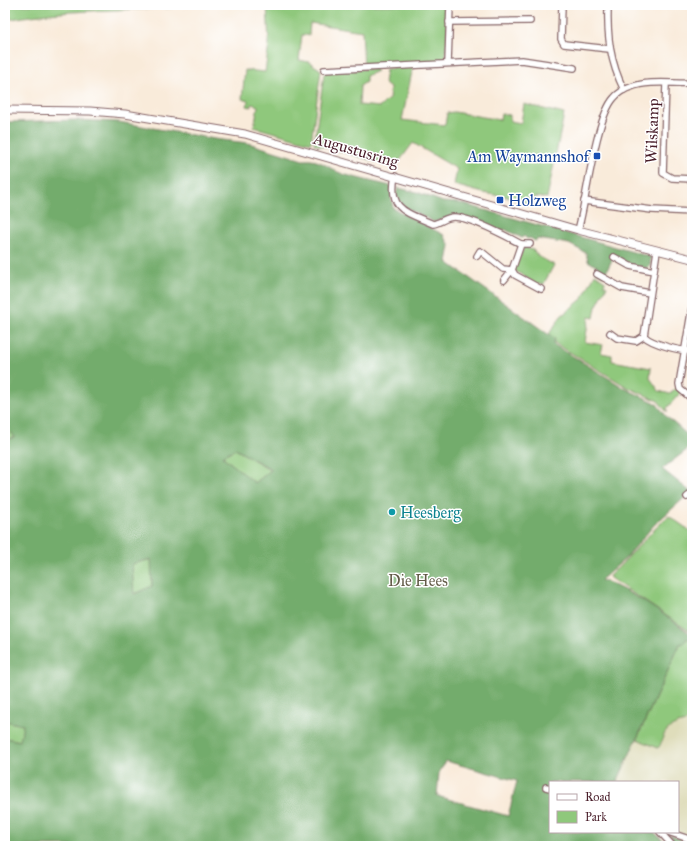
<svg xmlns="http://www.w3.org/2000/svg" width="697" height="851" viewBox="0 0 697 851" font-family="'IM FELL Great Primer',serif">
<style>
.built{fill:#dfddbb}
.green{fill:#8fc87c;stroke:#6c7454}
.forest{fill:#73ac6c;stroke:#5e664c;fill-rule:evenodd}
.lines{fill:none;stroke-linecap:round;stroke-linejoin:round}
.minor-casing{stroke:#876668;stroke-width:8}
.major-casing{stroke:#876668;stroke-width:9}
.minor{stroke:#fff;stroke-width:5.5}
.major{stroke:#fff;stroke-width:7}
.transit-dot{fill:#1a4fb4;stroke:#fff;stroke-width:1.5}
.culture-dot{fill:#0f9aa8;stroke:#fff;stroke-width:1.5}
.labels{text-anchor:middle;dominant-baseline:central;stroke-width:3;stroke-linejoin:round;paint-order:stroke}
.street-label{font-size:16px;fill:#4a1f2b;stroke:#fff}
.transit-label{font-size:16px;fill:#164399;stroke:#fff;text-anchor:end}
.culture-label{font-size:16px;fill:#0d838f;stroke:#fff;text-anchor:start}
.park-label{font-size:16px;fill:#625a47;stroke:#fff}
</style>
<rect width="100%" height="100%" fill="#fff"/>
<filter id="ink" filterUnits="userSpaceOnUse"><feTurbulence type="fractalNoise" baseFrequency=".025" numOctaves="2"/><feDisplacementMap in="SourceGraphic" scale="8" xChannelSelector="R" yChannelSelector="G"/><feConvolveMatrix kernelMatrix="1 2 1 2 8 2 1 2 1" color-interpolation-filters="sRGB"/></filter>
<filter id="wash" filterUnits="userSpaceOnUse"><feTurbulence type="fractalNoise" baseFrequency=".012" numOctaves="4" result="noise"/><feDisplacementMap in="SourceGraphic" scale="16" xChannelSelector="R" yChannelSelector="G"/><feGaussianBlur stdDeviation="0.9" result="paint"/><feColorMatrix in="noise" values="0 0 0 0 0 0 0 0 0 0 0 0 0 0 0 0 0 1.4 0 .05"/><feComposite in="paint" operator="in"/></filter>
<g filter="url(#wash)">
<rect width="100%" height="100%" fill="#f9ebda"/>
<!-- built -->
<path class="built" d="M692 720V837L677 832 678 782H617L637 739 658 748 662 744V738L670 727Z"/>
<!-- green -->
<g class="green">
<path d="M14 5H183V7C123 11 64 9 5 20V7Z"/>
<path d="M267 5H448L446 60 445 62 364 68 362 31 310 23 309 35H302L299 60 309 62 321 70 311 143 254 127 258 106 252 104 251 107 247 106 248 101 242 99 245 70 265 72 269 44Z"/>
<path d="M413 67 402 120 445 125 447 113 454 112 500 120 501 114 510 115V121L521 123 524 104 564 114 547 198 535 197 532 206 507 197 483 193 454 185 457 169 413 143 395 167 314 144 324 74 327 71 375 69 377 71 366 76V82L360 86 359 105 380 107 387 100H389L390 88 384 83 386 69Z"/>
<path d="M524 247 533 250 538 256 554 265 543 285 540 283 538 285 514 270Z"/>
<path d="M595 274 605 281 604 285 607 286 596 307 594 318 589 317 585 342 603 345 601 353 612 355V361L651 368 650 378 659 391 670 394 676 388 681 392 667 408V412L658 401 627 387 553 342 555 339 549 334 561 316 582 299Z"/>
<path d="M5 425 15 437 5 441Z"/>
<path d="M235 449 271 470 255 483 222 456Z"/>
<path d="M669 516 692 532V633L610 578 609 576C631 557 647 534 669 516Z"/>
<path d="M152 559V587L133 594 132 564Z"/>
<path d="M687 638 692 643V720C681 724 668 724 663 737 661 741 662 744 658 748L637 739 680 644 684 643Z"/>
<path d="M5 721 23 725 21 741 5 738Z"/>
</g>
<!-- forest -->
<g class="forest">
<path d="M75 120 119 122 215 139 248 143 303 160C322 158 328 169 343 174 359 179 375 182 391 186V197L393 208 444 235 450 246 447 262 555 339 553 344 626 389 656 403 666 416 692 439V446L662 469 691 492 654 525 627 557 601 580C629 589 668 617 692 635V643L687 638 684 643 680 644 617 782H550V832H654L669 846H5V738L20 741 23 725 5 721V441L15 437 5 425V122ZM235 449 271 469V470L255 483 222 456ZM151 559 152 586 134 594 132 564ZM446 761 517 781 508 816 437 796 439 773Z"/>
<path d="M398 188 417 192 443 202 460 203 651 257 650 266 647 268 634 266 614 256 604 276 595 271 598 267 588 261 586 253 569 244 538 239 535 241 530 238 527 239 524 236 522 238 504 229 503 232 457 215 434 222 430 220 403 206 396 195Z"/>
<path d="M670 835 692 843V846H676Z"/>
</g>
</g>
<g filter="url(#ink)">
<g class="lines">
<!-- minor casing -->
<g class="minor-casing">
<g id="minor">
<path d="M5 5H6"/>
<path d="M562 5 561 39 564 44 609 49"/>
<path d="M608 5C607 36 610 62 624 90"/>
<path d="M449 22 530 21"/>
<path d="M448 63 450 5"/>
<path d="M324 70 522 60 574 68"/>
<path d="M666 84 663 173 672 178 692 179"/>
<path d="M395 176C388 210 406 212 433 224 440 223 446 217 454 217 471 217 506 236 521 244L512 270 503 269 482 252 480 251 477 256"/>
<path d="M584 201 652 210 692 212"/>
<path d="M578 230C587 199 595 119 614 98 618 93 625 89 631 87 649 80 673 84 692 83"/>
<path d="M521 244H530"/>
<path d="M657 251 644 336C652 344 680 351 692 351"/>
<path d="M614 257 630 266 654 271"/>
<path d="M597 274 622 288 650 293"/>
<path d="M504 280 512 270 515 275 541 289"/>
<path d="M692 307 679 384 680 389 692 399"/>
<path d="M610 333 617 338 636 341 644 336"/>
<path d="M687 497 692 493"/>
<path d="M546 787 550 788"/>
<path d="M660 832 673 846"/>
<path d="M668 832 692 840"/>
</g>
</g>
<!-- major casing -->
<g class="major-casing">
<path id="major" d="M5 110 90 111 125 114 245 134 578 230 692 259"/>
</g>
<!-- minor -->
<use href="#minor" class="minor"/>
<!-- major -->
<use href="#major" class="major"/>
</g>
</g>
<!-- markers -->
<g class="transit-dot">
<rect x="593" y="152" width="8" height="8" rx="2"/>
<rect x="496" y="196" width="8" height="8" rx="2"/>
</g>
<circle class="culture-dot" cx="392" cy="512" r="4"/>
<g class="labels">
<!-- street labels -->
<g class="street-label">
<text transform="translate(652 131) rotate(-88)">Wilskamp</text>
<text transform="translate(356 150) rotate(16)">Augustusring</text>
</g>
<!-- transit labels -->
<g class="transit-label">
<text x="589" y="156">Am Waymannshof</text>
<text x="508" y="200" text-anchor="start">Holzweg</text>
</g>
<!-- culture labels -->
<g class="culture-label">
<text x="400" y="512">Heesberg</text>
</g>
<!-- park labels -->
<g class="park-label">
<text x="418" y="580">Die Hees</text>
</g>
</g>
<!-- margin -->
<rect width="697" height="851" fill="none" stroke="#fff" stroke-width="20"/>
<!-- legend -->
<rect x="549" y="781" width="130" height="52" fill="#ffffff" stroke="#b7a5aa"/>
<rect x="557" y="794" width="20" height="6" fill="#ffffff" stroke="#b7a5aa"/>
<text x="585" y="801" font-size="12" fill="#4a1f2b">Road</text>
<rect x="557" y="811" width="20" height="12" fill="#8fc87c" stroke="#b7a5aa"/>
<text x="585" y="821" font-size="12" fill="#4a1f2b">Park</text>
</svg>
